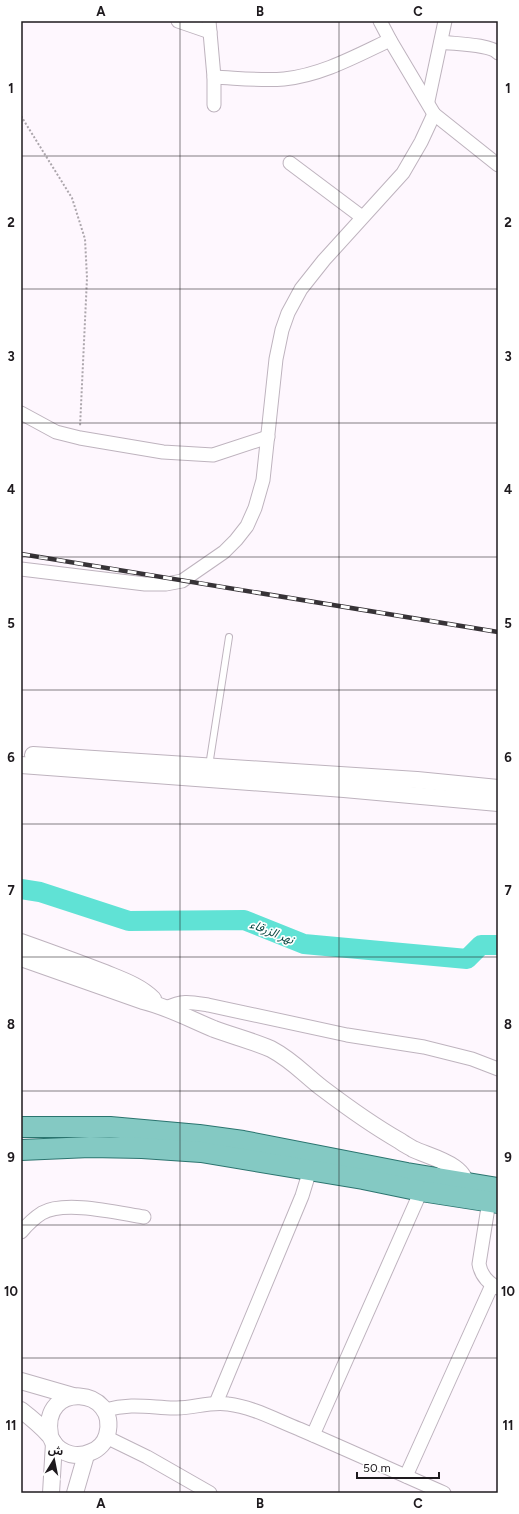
<svg xmlns="http://www.w3.org/2000/svg" width="519" height="1514" viewBox="0 0 519 1514" font-family="Figtree,'Noto Sans Arabic',sans-serif">
<style>
.lines{fill:none;stroke-linecap:round;stroke-linejoin:round}
.river{stroke:#60e2d5;stroke-width:20}
.service-casing{stroke:#beb3be;stroke-width:8}
.minor-casing{stroke:#beb3be;stroke-width:15}
.tertiary-casing{stroke:#beb3be;stroke-width:18}
.primary-casing{stroke:#2b746f;stroke-width:22}
.path{stroke:#aca6ac;stroke-width:2;stroke-dasharray:2 2;stroke-linecap:butt}
.service{stroke:#fff;stroke-width:6}
.minor{stroke:#fff;stroke-width:13}
.tertiary{stroke:#fff;stroke-width:16}
.primary{stroke:#84c9c3;stroke-width:20}
.rail-casing{stroke:#373337;stroke-width:4.5}
.rail{stroke:#fff;stroke-width:3;stroke-dasharray:9;stroke-linecap:butt}
.grid{fill:none;stroke:#1e1a1e;stroke-width:1;stroke-opacity:0.55}
.labels{text-anchor:middle;dominant-baseline:central;stroke-width:3.5;stroke-linejoin:round;paint-order:stroke}
.water-label{font-size:12px;font-style:italic;fill:#0a4641;stroke:#fff}
.neatline{fill:none;stroke:#1e1a1e;stroke-width:1.5}
.grid-label{font-size:13px;text-anchor:middle;font-weight:bold;fill:#1e1a1e}
</style>
<rect width="100%" height="100%" fill="#fef7fe"/>
<g class="lines">
<!-- river -->
<path class="river" d="M21 889 40 892 129 921 244 920 304 944 467 959 481 945H498"/>
<!-- service casing -->
<g class="service-casing">
<path id="service" d="M209 766 229 637"/>
</g>
<!-- minor casing -->
<g class="minor-casing">
<g id="minor">
<path d="M178 21 210 32"/>
<path d="M209 21 214 77V105"/>
<path d="M380 21 390 40 434 114 498 165"/>
<path d="M441 42C453 44 490 44 498 53"/>
<path d="M214 77C237 78 261 81 284 79 322 75 356 56 390 40"/>
<path d="M428 101 445 21"/>
<path d="M290 163 362 217"/>
<path d="M21 413 56 432 80 438 163 452 213 455 268 437"/>
<path d="M21 569 145 584H166L182 581 224 552 236 540 247 526 255 508 263 480 276 359 282 330 288 313 301 289 324 260 403 173 421 142 434 114"/>
<path d="M166 1008C183 1000 190 1002 208 1005L347 1035 424 1047 472 1059 498 1069"/>
<path d="M489 1201 479 1264C481 1275 488 1283 498 1288"/>
<path d="M21 1232C27 1225 34 1218 42 1213 65 1200 118 1213 144 1217"/>
<path d="M216 1403 302 1196 310 1170"/>
<path d="M105 1410C131 1403 147 1407 174 1408 192 1409 209 1401 228 1404 253 1407 276 1420 299 1429 348 1450 396 1472 444 1493"/>
<path d="M313 1435 421 1191"/>
<path d="M106 1437 147 1457 210 1493"/>
<path d="M406 1476 492 1285"/>
</g>
</g>
<!-- tertiary casing -->
<g class="tertiary-casing">
<g id="tertiary">
<path d="M33 755 417 780 498 788"/>
<path d="M21 765 344 789 498 803"/>
<path d="M21 942C49 952 77 962 105 973 122 980 140 986 153 999"/>
<path d="M21 958 143 1001C168 1007 190 1019 214 1029 233 1036 253 1041 271 1049 292 1060 304 1074 322 1088 347 1107 372 1125 400 1141 404 1144 408 1146 413 1149 429 1157 471 1165 465 1191"/>
<path d="M21 1381 73 1396"/>
<path d="M21 1410C30 1417 41 1426 49 1435 51 1437 52 1440 53 1442 62 1455 78 1458 91 1452 99 1449 105 1442 107 1435 120 1387 40 1380 50 1435"/>
<path d="M51 1493 54 1443"/>
<path d="M75 1493 86 1455"/>
</g>
</g>
<!-- primary casing -->
<g class="primary-casing">
<g id="primary">
<path d="M21 1127H110L199 1135 243 1141 407 1173 498 1188"/>
<path d="M21 1150 90 1147 142 1148 201 1152 363 1179 421 1191 498 1203"/>
</g>
</g>
<!-- path -->
<path class="path" d="M21 116 72 198 85 239 87 278 80 427"/>
<!-- service -->
<use href="#service" class="service"/>
<!-- minor -->
<use href="#minor" class="minor"/>
<!-- tertiary -->
<use href="#tertiary" class="tertiary"/>
<!-- primary -->
<use href="#primary" class="primary"/>
<!-- rail casing -->
<g class="rail-casing">
<path id="rail" d="M21 554 498 632"/>
</g>
<!-- rail -->
<use href="#rail" class="rail"/>
</g>
<!-- grid -->
<path class="grid" d="M180 21V1493M339 21V1493M21 156H498M21 289H498M21 423H498M21 557H498M21 690H498M21 824H498M21 957H498M21 1091H498M21 1225H498M21 1358H498"/>
<g class="labels">
<!-- water labels -->
<g class="water-label">
<text transform="translate(272 932) rotate(22)">نهر الزرقاء</text>
</g>
</g>
<!-- border -->
<rect width="519" height="1514" fill="none" stroke="#ffffff" stroke-width="44"/>
<!-- north arrow -->
<g transform="translate(54 1460) rotate(10)" stroke="#ffffff" stroke-width="3" paint-order="stroke">
<path d="M0-3L7 15L0 10L-7 15Z" fill="#1e1a1e"/>
<text y="-6" font-size="11" font-weight="bold" text-anchor="middle" fill="#1e1a1e">ش</text>
</g>
<!-- scale -->
<path d="M357 1472v6h82v-6" fill="none" stroke="#1e1a1e" stroke-width="2"/>
<text x="363" y="1472" font-size="12" fill="#1e1a1e" stroke="#ffffff" stroke-width="3" paint-order="stroke">50 m</text>
<rect x="22" y="22" width="475" height="1470" class="neatline"/>
<g class="grid-label">
<text x="101" y="16">A</text>
<text x="260" y="16">B</text>
<text x="418" y="16">C</text>
<text x="11" y="93">1</text>
<text x="508" y="93">1</text>
<text x="11" y="227">2</text>
<text x="508" y="227">2</text>
<text x="11" y="361">3</text>
<text x="508" y="361">3</text>
<text x="11" y="494">4</text>
<text x="508" y="494">4</text>
<text x="11" y="628">5</text>
<text x="508" y="628">5</text>
<text x="11" y="762">6</text>
<text x="508" y="762">6</text>
<text x="11" y="895">7</text>
<text x="508" y="895">7</text>
<text x="11" y="1029">8</text>
<text x="508" y="1029">8</text>
<text x="11" y="1162">9</text>
<text x="508" y="1162">9</text>
<text x="11" y="1296">10</text>
<text x="508" y="1296">10</text>
<text x="11" y="1430">11</text>
<text x="508" y="1430">11</text>
<text x="101" y="1508">A</text>
<text x="260" y="1508">B</text>
<text x="418" y="1508">C</text>
</g>
</svg>
